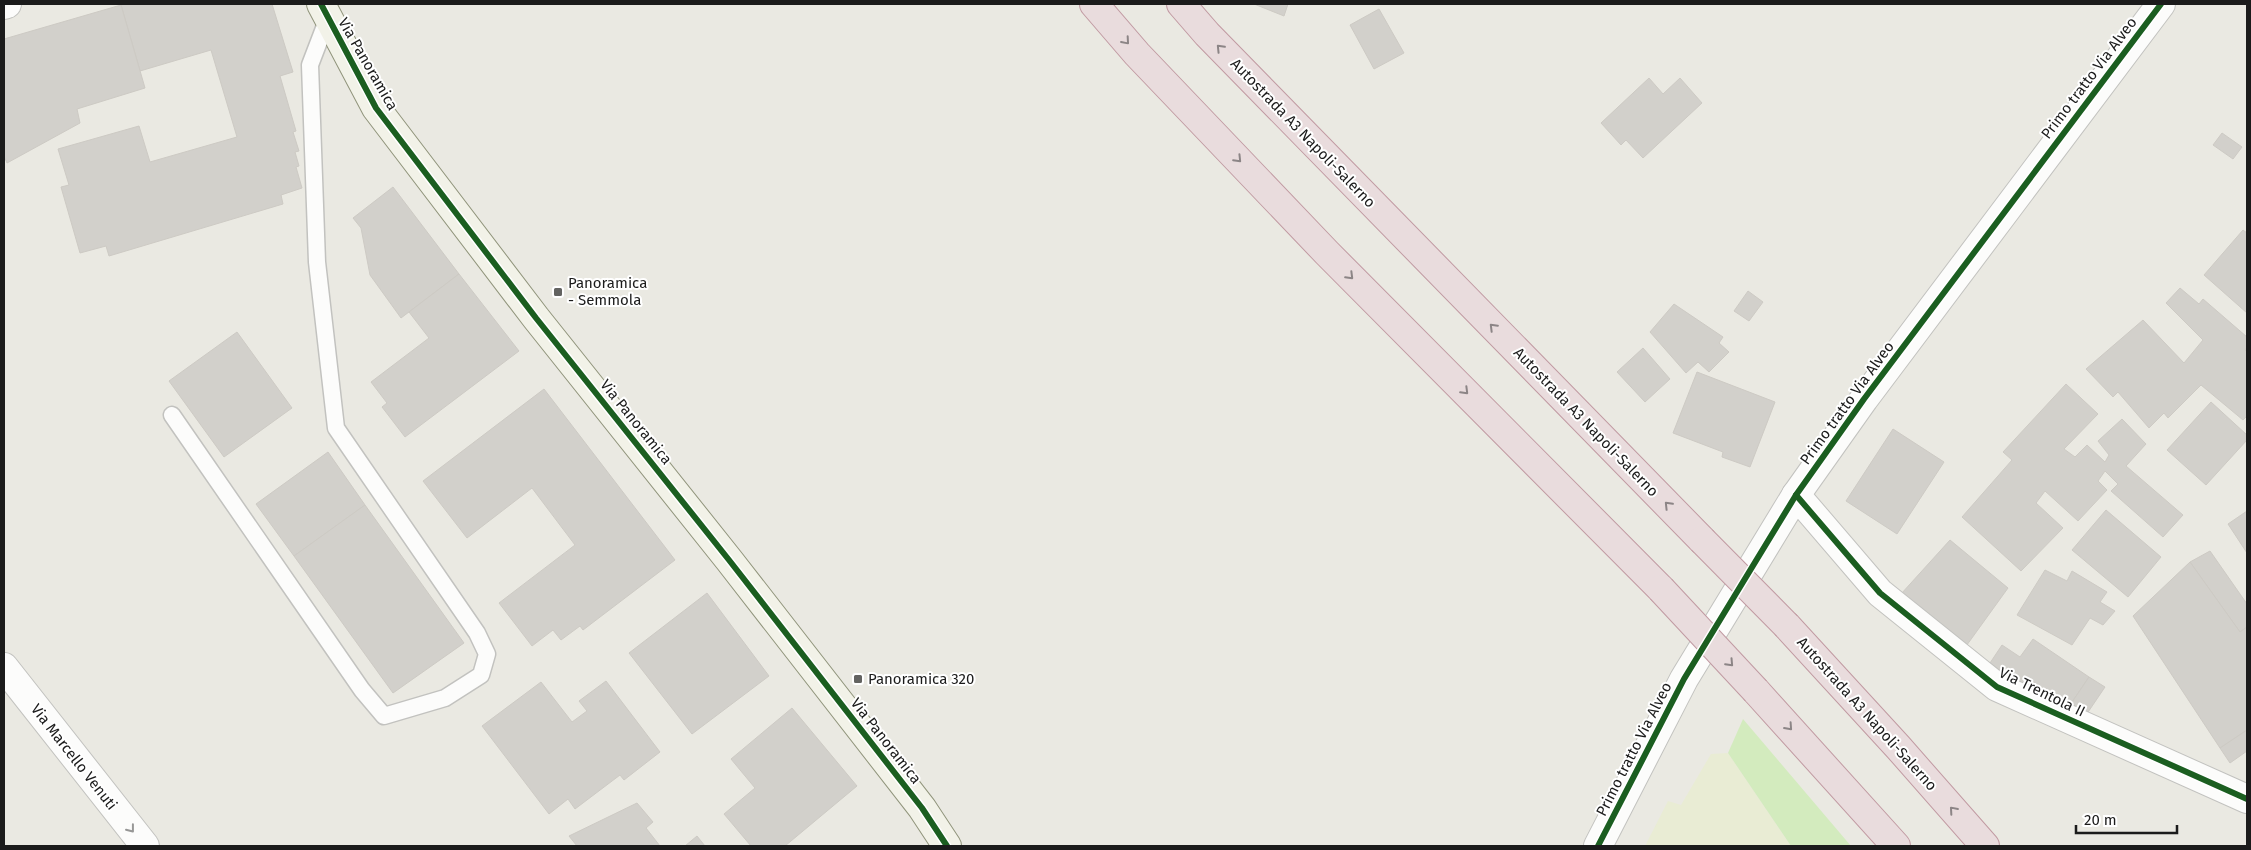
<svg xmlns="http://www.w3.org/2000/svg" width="2251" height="850" viewBox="0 0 2251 850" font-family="'Fira Sans',sans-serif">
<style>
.farmland{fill:#e9ecd4}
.grass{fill:#d3ebbe}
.building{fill:#d2d0cb;stroke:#cdcac4}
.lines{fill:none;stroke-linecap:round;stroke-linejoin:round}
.lane-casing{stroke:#c2c2bf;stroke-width:19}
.street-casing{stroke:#c2c2bf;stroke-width:30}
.secondary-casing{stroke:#90947b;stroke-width:30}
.highway-casing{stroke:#c19aa2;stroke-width:30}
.lane{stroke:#fcfcfb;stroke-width:16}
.street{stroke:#fcfcfb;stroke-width:28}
.secondary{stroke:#f2f2e8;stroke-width:28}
.highway{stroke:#e9dcdd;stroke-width:28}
.highway-bridge-casing{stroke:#c19aa2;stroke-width:30;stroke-linecap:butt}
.highway-bridge{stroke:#e9dcdd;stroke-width:28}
.cycleway-casing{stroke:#fff;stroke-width:9}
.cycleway{stroke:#1b5e20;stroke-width:6}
.oneway{stroke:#8c8586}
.oneway2{stroke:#979796}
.poi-dot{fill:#636361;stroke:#fff;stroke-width:2}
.labels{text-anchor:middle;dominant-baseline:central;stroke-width:4;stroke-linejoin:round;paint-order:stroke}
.street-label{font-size:15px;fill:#1b1b1b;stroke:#fff}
.poi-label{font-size:15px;fill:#1b1b1b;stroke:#fff;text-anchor:start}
</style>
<rect width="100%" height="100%" fill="#eae9e2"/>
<!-- farmland -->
<path class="farmland" d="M1728 753 1791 846H1645L1668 801 1681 805 1711 754Z"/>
<!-- grass -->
<path class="grass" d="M1743 719 1851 846H1791L1728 753Z"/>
<!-- building -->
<g class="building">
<path d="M125 4H272L293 72 280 76 296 131 293 132 299 151 295 152 299 166 296 167 302 188 281 195 283 204 109 256 106 246 80 253 61 187 69 185 58 149 139 126 150 162 237 137 211 50 140 71 121 5Z"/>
<path d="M1254 4H1288L1284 16Z"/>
<path d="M121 5 145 88 77 109 80 123 7 163 4 156V39Z"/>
<path d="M1379 9 1404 53 1374 69 1350 25Z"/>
<path d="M1649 78 1663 94 1680 78 1702 103 1643 158 1626 140 1621 145 1601 123Z"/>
<path d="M2222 133 2242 147 2233 159 2213 145Z"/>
<path d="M393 187 459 274 401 318 370 275 361 228 353 218Z"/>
<path d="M2243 230 2247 233V313L2204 275Z"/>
<path d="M459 274 519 351 405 437 382 407 387 403 371 382 429 338 409 312Z"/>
<path d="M2180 288 2199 304 2203 299 2247 337V347L2245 350 2247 352V416L2243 420 2201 385 2168 418 2164 413 2149 428 2118 392 2113 397 2086 369 2143 320 2184 363 2203 340 2166 303Z"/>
<path d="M1748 291 1763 302 1749 321 1734 311Z"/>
<path d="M1674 304 1723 337 1719 343 1729 352 1709 372 1698 362 1686 373 1650 332Z"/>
<path d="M237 332 292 408 224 457 169 381Z"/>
<path d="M1643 348 1670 379 1645 402 1617 372Z"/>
<path d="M1697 372 1775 402 1750 467 1722 457 1723 452 1673 433Z"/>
<path d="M2066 384 2098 414 2064 449 2075 457 2087 445 2105 462 2109 455 2098 441 2122 419 2146 444 2126 466 2183 515 2163 537 2111 491 2118 484 2105 471 2098 481 2107 490 2078 521 2045 491 2036 503 2063 528 2021 571 1962 517 2012 460 2003 452Z"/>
<path d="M544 389 675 560 583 630 580 626 561 640 553 630 532 646 499 603 575 545 532 488 467 538 423 481Z"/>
<path d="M2211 402 2247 435V440L2206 485 2167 450Z"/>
<path d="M1893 429 1944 462 1897 534 1846 501Z"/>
<path d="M328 452 365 505 294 556 256 504Z"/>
<path d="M365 505 464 643 393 693 294 556Z"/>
<path d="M2106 510 2161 557 2128 597 2072 550Z"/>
<path d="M2247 511V553L2228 524Z"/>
<path d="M1950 540 2008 588 1964 649 1901 594Z"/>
<path d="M2210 551 2247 604V627L2240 632 2190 562Z"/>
<path d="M2190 562 2240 632 2247 627V730L2220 748 2133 616Z"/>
<path d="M2045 570 2067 581 2072 571 2107 592 2100 602 2115 611 2103 625 2090 618 2072 645 2017 615Z"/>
<path d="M707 593 769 676 692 734 629 653Z"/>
<path d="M2033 639 2089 677 2064 714 1990 663 2002 645 2020 657Z"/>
<path d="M2089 677 2105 687 2080 724 2064 714Z"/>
<path d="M606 681 660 752 624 780 620 775 575 809 568 799 549 814 482 726 541 682 572 722 587 711 579 701Z"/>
<path d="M792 708 857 786 785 846H751L724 814 755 788 731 759Z"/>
<path d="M2247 730V751L2230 763 2220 748Z"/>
<path d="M637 803 653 822 646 828 660 846H577L569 836Z"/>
<path d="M697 836 705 846H685Z"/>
</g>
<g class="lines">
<!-- lane casing -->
<g class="lane-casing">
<path id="lane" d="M172 415 362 690 384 716 445 698 481 675 487 654 477 633 336 428 317 262 310 65 328 18"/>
</g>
<!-- street casing -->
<g class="street-casing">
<g id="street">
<path d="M4 5 7 4"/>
<path d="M1796 495 1880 593 1997 687 2247 799"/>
<path d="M4 667 145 846"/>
<path d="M1598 846 1684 679 1796 495 1864 399 2161 4"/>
</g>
</g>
<!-- secondary casing -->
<g class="secondary-casing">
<path id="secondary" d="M321 4 376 108 536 318 729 560 922 808 947 846"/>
</g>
<!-- highway casing -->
<g class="highway-casing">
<g id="highway">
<path d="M1094 4 1137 54 1327 253 1661 589"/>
<path d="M1181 4 1207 34 1702 540"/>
<path d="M1787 626 1898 747 1985 846"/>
<path d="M1756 691 1896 846"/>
</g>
</g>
<!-- lane -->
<use href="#lane" class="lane"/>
<!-- street -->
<use href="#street" class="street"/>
<!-- secondary -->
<use href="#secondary" class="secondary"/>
<!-- highway -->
<use href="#highway" class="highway"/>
<!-- highway-bridge casing -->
<g class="highway-bridge-casing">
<g id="highway-bridge">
<path d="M1702 540 1787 626"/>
<path d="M1661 589 1756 691"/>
</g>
</g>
<!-- highway-bridge -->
<use href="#highway-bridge" class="highway-bridge"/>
<!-- cycleway casing -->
<g class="cycleway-casing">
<g id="cycleway">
<path d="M321 4 376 108 536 318 729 560 922 808 947 846"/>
<path d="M1796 495 1880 593 1997 687 2247 799"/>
<path d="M1598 846 1684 679 1796 495 1864 399 2161 4"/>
</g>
</g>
<!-- cycleway -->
<use href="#cycleway" class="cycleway"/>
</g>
<!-- one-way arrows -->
<defs><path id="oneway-chevron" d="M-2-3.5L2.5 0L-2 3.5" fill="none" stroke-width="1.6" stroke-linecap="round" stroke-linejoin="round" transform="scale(1.25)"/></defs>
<g class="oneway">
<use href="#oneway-chevron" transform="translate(1126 41) rotate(49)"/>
<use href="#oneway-chevron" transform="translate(1220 48) rotate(-134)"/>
<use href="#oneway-chevron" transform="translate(1238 159) rotate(46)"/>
<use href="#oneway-chevron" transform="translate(1350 276) rotate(45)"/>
<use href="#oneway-chevron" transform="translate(1493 327) rotate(-135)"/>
<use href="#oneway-chevron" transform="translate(1465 391) rotate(45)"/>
<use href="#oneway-chevron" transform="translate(1668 505) rotate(-134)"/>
<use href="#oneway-chevron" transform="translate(1730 663) rotate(47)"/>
<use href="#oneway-chevron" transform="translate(1789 727) rotate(48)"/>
<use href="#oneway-chevron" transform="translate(1953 810) rotate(-131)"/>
</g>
<use class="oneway2" href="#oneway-chevron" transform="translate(131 829) rotate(52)"/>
<!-- markers -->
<g class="poi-dot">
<rect x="553" y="287" width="10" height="10" rx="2.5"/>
<rect x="853" y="674" width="10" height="10" rx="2.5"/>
</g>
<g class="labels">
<!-- street labels -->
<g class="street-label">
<text transform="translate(368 64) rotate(60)">Via Panoramica</text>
<text transform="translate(2089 78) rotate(-53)">Primo tratto Via Alveo</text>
<text transform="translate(1303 133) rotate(46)">Autostrada A3 Napoli-Salerno</text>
<text transform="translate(1847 403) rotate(-54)">Primo tratto Via Alveo</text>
<text transform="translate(636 422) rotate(51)">Via Panoramica</text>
<text transform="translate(1586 422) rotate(46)">Autostrada A3 Napoli-Salerno</text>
<text transform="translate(2042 692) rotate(26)">Via Trentola II</text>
<text transform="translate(1867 714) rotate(48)">Autostrada A3 Napoli-Salerno</text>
<text transform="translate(886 741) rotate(52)">Via Panoramica</text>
<text transform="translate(1634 749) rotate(-63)">Primo tratto Via Alveo</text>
<text transform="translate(74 757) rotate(52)">Via Marcello Venuti</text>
</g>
<!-- poi labels -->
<g class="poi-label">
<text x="568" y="283">Panoramica<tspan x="568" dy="17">- Semmola</tspan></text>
<text x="868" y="679">Panoramica 320</text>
</g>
</g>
<!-- border -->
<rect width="2251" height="850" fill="none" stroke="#1b1b1b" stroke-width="10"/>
<!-- scale -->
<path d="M2076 825v8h101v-8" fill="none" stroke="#1b1b1b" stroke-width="2.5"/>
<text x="2084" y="825" font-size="15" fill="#1b1b1b" stroke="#ffffff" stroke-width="4" paint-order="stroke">20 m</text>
</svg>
